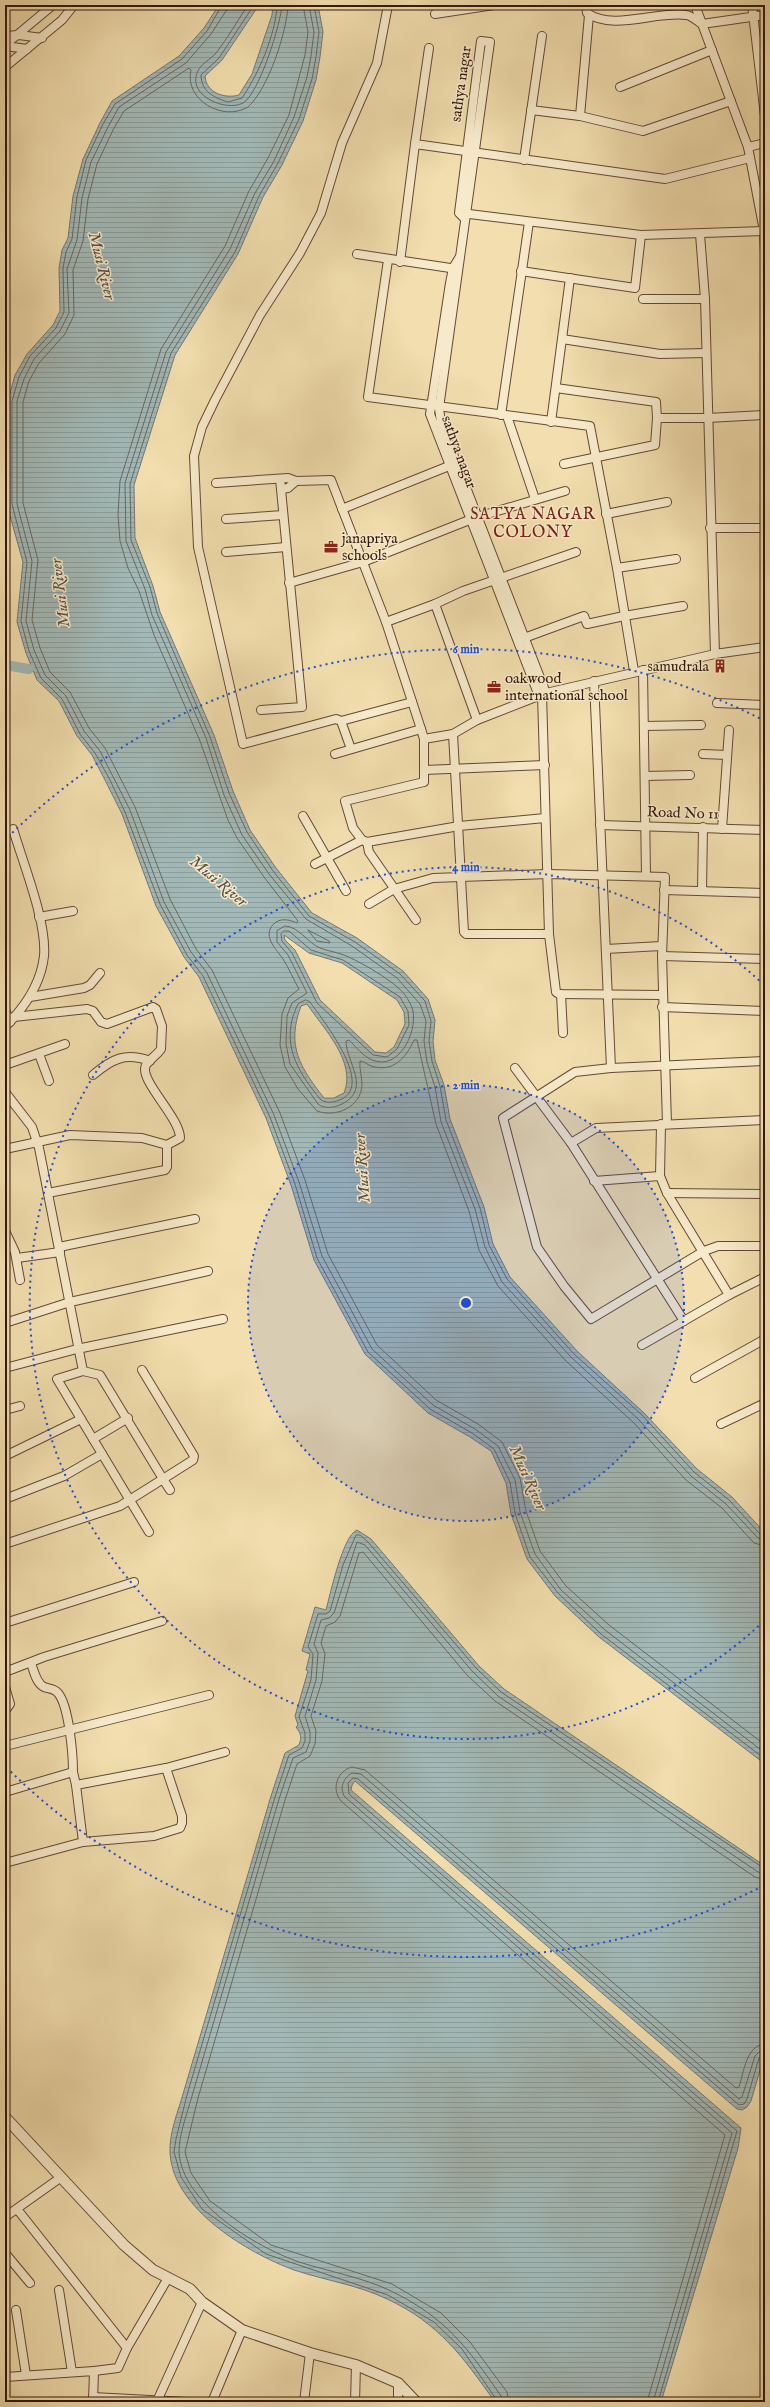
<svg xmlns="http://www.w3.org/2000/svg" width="770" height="2407" viewBox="0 0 770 2407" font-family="'IM FELL English',serif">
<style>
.water{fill:url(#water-rules);stroke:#767872;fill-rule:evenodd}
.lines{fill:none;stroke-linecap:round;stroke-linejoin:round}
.shore{stroke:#6a6861;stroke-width:1}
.canal{stroke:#a2b9b7;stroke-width:10}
.minor-casing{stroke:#634934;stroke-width:10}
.tertiary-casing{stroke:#634934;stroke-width:12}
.minor{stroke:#f7eaca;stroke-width:8}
.tertiary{stroke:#f7eaca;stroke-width:10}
.ring{fill:none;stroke:#1d4ed8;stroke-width:2;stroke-dasharray:2 4}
.labels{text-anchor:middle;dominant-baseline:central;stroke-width:3;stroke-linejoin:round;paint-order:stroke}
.street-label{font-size:15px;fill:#33170b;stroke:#f7eaca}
.poi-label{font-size:15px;fill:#33170b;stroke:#f7eaca;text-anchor:start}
.water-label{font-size:16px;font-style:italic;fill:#5a5047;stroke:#f7eaca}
.neighbourhood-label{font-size:16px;letter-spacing:1px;fill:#7a1f14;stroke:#f7eaca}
.centre{fill:#1d4ed8;stroke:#f7eaca;stroke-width:2}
.ring-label{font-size:12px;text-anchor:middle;font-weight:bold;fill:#1d4ed8;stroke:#f7eaca;stroke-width:3;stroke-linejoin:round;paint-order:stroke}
</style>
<defs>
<pattern id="water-rules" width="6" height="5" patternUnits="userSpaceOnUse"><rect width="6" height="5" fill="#a2b9b7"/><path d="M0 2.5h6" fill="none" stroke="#8c9e9c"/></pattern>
</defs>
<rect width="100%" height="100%" fill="#f2deae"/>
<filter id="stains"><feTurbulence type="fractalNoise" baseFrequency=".005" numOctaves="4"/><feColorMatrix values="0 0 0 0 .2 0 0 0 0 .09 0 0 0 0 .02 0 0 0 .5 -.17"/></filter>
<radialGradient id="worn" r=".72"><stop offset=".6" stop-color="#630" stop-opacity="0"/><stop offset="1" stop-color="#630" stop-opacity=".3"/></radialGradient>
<!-- water -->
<g class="water">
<path d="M219 5H259L222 60 205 76C206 93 225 99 239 95L252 74 272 15 273 5H318L323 32 320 57 316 80 303 121 282 165 263 197 238 254 175 355 134 485 135 538 153 586 160 612 214 735 233 791 250 830 276 868 312 913 357 938 403 971 428 999 435 1020 433 1041 435 1060 444 1085 450 1119 484 1207 493 1244 510 1277 577 1351 644 1413 697 1469 732 1497 765 1533V1764L599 1637 555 1596 527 1559 511 1514 506 1483 491 1451 470 1437 428 1413 365 1354 314 1260 291 1185 266 1118 199 977 184 957 156 906 122 814 105 780 92 755 77 736 59 701 37 680 26 653 17 622 23 562 7 505 8 400 15 375 27 354 53 325 60 311 59 268 62 250 68 238 73 196 83 159 100 123 112 101 179 56 204 28ZM284 935 309 953 342 963 397 1000 404 1012 405 1024 394 1047 386 1053 375 1052 320 1000 295 950 285 940ZM307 1004C323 1028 357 1062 344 1093L334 1098H324C300 1067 286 1046 301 1006Z"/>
<path d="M357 1530 371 1539 479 1666 504 1689 765 1866V2053L751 2101 747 2107 742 2110 737 2109 355 1781 352 1785 351 1790 741 2128 738 2148 661 2402H495C463 2357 439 2323 387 2299 358 2285 324 2280 294 2270 248 2253 173 2209 170 2153 169 2133 178 2112 183 2094L271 1796 285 1753 299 1745C302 1737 301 1734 296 1727L298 1725 295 1716 308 1671 306 1670 310 1654 302 1651 315 1607 326 1610C330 1595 343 1535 357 1530Z"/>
</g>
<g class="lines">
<!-- shore -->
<g class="shore">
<path d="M222 5 207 31 182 59 115 104 103 124 86 160 77 197 72 239 66 252 63 268 64 312 56 328 30 356 19 377 12 401V504L27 562 21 621 29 651 41 678 62 699 80 734 95 753 109 778 125 812 160 904 187 955 203 976 270 1117 295 1184 317 1258 368 1352 430 1409 472 1433 494 1449 510 1482 515 1513 530 1557 558 1593 601 1634 765 1759"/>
<path d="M227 5 226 11 211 34 186 63 119 107 108 127 91 162 82 198 77 240 67 269 69 313 60 331 34 359 24 379 17 401V504L32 561 26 621 34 650 45 675 66 696 84 731 100 751 130 810 164 902 191 952 207 973 274 1115 299 1182 322 1256 372 1349 433 1405 475 1429 498 1446 515 1480 520 1512 535 1554 561 1590 605 1630 765 1753"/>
<path d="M248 5C237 21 228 38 216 53 210 60 200 64 197 73 188 96 226 112 243 103 259 94 281 23 282 5"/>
<path d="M254 5 219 58 201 75C201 91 214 98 228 102L242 98C258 75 276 34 277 5"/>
<path d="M288 5C287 32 268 89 248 107 223 122 184 100 191 70L189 68 124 111 113 130 97 164 88 199 83 241 73 270 74 315 65 334 39 363 29 381 23 402V503L38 560 32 620 40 648 50 672 70 692 89 728 105 748 135 807 170 899 196 949 212 970 280 1113 305 1180 328 1254 377 1345 436 1400 478 1424 502 1442 520 1478 526 1511 540 1551 566 1586 609 1625 765 1745"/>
<path d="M303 5 308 32 305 55 289 115 268 158 249 191 225 246 161 349 120 481 118 515 120 541 128 568 139 591 154 635 200 741 228 820 237 838 264 877 298 921 297 923C290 920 283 918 276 922 260 934 276 949 283 959 289 968 293 979 299 989L288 998 282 1014 280 1045 285 1067 298 1089 317 1111C336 1118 361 1107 362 1085 362 1077 359 1068 360 1061 364 1061 366 1064 371 1066 393 1073 406 1058 414 1040H417L436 1124 469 1211 479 1250 498 1286 566 1361 634 1423 686 1480 722 1508 754 1543 765 1546"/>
<path d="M309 5 314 32 311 56 307 77 294 117 274 161 255 193 230 249 166 352 125 483 126 541 145 589 152 615 206 738 224 795 242 835 269 874 306 919 352 946 397 978 420 1004 426 1021 424 1041 427 1062 435 1087 441 1122 475 1209 485 1247 502 1282 571 1357 638 1419 691 1476 726 1504 758 1538 765 1540"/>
<path d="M314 5 319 32 316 57 312 79 299 119 278 163 259 196 235 252 171 353 130 484 131 540 150 587 157 613 210 737 229 793 247 832 273 871 309 916 355 942 400 974 425 1001 431 1021 429 1041 432 1061 440 1086 446 1120 480 1208 489 1245 507 1279 574 1354 642 1415 694 1472 729 1500 760 1534 765 1535"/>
<path d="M285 926C298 926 308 943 320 948 328 951 336 952 344 955 359 961 396 982 405 995 408 999 412 1006 413 1011 417 1033 399 1071 372 1060 364 1057 355 1046 349 1040L346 1041C346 1062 372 1089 342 1104 334 1108 324 1109 318 1104L290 1064 286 1044 287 1016 292 1003 307 993 288 955 277 942V931Z"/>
<path d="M308 930 329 941 330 943 317 941Z"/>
<path d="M284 931H289L311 950 343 960 400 997 408 1011 409 1025 397 1049 387 1057 373 1055 317 1003 292 953 282 941 281 934Z"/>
<path d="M306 1000 310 1002C321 1018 374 1083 342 1099 335 1102 328 1104 321 1100 297 1071 279 1042 298 1004Z"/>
<path d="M498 2402 462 2349 434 2322 388 2295 266 2254 202 2209 181 2177 174 2152 176 2139 187 2095 275 1797 289 1755 302 1748 305 1741V1733L299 1717 311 1680 313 1654 308 1647 318 1614H326L330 1611 343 1565 356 1535H360L368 1542 476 1668 501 1692 765 1869"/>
<path d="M503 2402 501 2396C468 2348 445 2317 391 2291 365 2278 327 2271 299 2262 256 2247 182 2203 179 2152 179 2134 187 2114 192 2096L279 1799 293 1758 306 1752 310 1741V1732L305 1716 316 1680 318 1653 314 1644 321 1620 329 1618 334 1613 357 1542 365 1545 472 1671 498 1696 758 1872 765 1874"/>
<path d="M509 2402 507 2392 470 2342 441 2313 392 2284 271 2245 210 2201 191 2173 185 2152 198 2098 285 1800 297 1764 310 1756 315 1744 316 1731 311 1716 322 1681 325 1654 321 1643 326 1626 335 1622 340 1616 359 1553 363 1552 467 1675 495 1701 755 1877 765 1880"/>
<path d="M647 2402 725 2135 341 1801C331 1789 337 1771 352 1767L365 1770 736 2088 739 2087C744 2072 746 2045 765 2044"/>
<path d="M653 2402 732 2133 345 1797C339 1789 343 1778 352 1773L361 1774 739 2099 742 2097 755 2056 759 2052 765 2050"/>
<path d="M658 2402 737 2131 349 1794 348 1783 353 1778 358 1779 739 2105 744 2104 747 2099 759 2058 765 2055"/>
</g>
<!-- canal -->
<path class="canal" d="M5 665 29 669"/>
<!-- minor casing -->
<g class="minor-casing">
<g id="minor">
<path d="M586 5 587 13C613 31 656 11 686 15 691 15 697 21 702 24L765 15"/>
<path d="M695 5 748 147 764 231 765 253"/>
<path d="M752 5 765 116"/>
<path d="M435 14 494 5"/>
<path d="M5 36 19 35 42 38"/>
<path d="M5 45 53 5"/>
<path d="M5 46 27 49"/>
<path d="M5 67 62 20 74 5"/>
<path d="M620 87 712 50"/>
<path d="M531 110 580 116 643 131 731 101"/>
<path d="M580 116 589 15"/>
<path d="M415 144 429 48"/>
<path d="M748 147 765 143"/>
<path d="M524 160 542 36"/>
<path d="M461 213 641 235 765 231"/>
<path d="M465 219 459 213 481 41 490 42 439 408 441 423 546 693"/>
<path d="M700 234 705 299 715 654"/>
<path d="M357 254 457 269"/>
<path d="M459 258 453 268 450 283 430 414 539 696"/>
<path d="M388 260 368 397 590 426 617 568 634 671"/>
<path d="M400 262 415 144 665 179 750 158"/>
<path d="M521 271 635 288 641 235"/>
<path d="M643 299H705"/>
<path d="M562 339 660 354 706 353"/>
<path d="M556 388 656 402 657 418H707L765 415"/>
<path d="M501 415 529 222"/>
<path d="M507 416 535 499"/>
<path d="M551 422 570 278"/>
<path d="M564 464 655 445 657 418"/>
<path d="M216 483 288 478 296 481 331 480 386 622 421 729 424 739V782L345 801 353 828 362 840"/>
<path d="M281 489 288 488 296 481"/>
<path d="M342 509 449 466"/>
<path d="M606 514 667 502"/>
<path d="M226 519 283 515"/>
<path d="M710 528H765"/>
<path d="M226 552 286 547"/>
<path d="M617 568 676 559"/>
<path d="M289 583 363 562 477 517 565 491"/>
<path d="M386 622 435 604"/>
<path d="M524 638 584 616 587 624 624 616 683 606"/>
<path d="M643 670 646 876"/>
<path d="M594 681 611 1068"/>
<path d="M542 694 549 934 556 992 559 994 662 995"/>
<path d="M717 703 765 705"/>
<path d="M261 710 302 707 280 479"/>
<path d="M477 720 435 604 463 591 576 552"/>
<path d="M341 721 412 702"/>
<path d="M644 726 701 725"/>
<path d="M453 734 464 932 466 934H549"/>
<path d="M424 739 453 734 477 720 546 693 715 654 765 647"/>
<path d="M351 749 341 721 336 719 243 744 198 547 194 456 202 427 215 400 260 315 300 253 321 213 342 143 377 63 388 5"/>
<path d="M335 754 421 729"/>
<path d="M703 754 727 755"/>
<path d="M424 770 545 765"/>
<path d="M645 776 690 775"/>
<path d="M303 816 346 891"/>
<path d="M600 825 765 830"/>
<path d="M722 829 729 730"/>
<path d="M367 842 369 852 416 920"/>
<path d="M315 864 362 840 367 842 459 826 545 818"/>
<path d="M664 890 765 893"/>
<path d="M702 890 703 827"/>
<path d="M369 904 394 889 433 878 548 874 665 877 662 956 667 1124"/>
<path d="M39 917 73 911"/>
<path d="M606 949 661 946"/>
<path d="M662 956 765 959"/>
<path d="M561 994 563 1033"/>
<path d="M30 997 84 988 90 985 100 973"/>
<path d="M662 1007 765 1011"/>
<path d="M5 1010 10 1022"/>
<path d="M5 1027C24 1008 41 984 44 956 47 922 23 863 13 829"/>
<path d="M39 1054 49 1081"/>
<path d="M765 1061 611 1068 575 1072 503 1118 537 1247 564 1286 591 1319 704 1251 718 1246H765"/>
<path d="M5 1065 65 1044"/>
<path d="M515 1068 571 1143 684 1321"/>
<path d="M93 1075C112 1059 125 1052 150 1061"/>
<path d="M5 1092 32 1127 39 1148 83 1371 100 1375 163 1479 120 1506 5 1544"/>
<path d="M661 1124 660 1176 667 1193 729 1295"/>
<path d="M571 1143 596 1128 765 1120"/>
<path d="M5 1149 70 1135 142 1138 167 1145 180 1138C180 1117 138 1080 146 1065 150 1059 157 1055 161 1049L162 1026 156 1009 153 1007 107 1024 101 1022 93 1011 87 1009 14 1017"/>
<path d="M594 1181 660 1176"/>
<path d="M48 1193 165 1170 167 1167V1145"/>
<path d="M667 1193 765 1194"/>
<path d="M5 1231 15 1252 20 1280"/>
<path d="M59 1247 195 1219"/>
<path d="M17 1258 60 1252"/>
<path d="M5 1323 70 1302 208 1271"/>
<path d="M642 1345 729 1295 765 1277"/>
<path d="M5 1368 77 1349 223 1319"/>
<path d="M142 1370 194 1456 193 1460 163 1479 170 1490"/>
<path d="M83 1371 57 1379 149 1532"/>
<path d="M695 1378 765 1339"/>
<path d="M5 1410 20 1406"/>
<path d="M721 1424 765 1403"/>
<path d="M93 1439 128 1418"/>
<path d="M5 1456 81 1419"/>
<path d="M5 1499 64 1476 102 1454"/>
<path d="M5 1623 134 1582"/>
<path d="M31 1663C34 1671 36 1683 44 1687 49 1689 54 1688 58 1693 69 1706 73 1754 73 1772"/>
<path d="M5 1672 44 1657 162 1621"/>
<path d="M5 1687 10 1704 5 1711"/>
<path d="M5 1746 209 1695"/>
<path d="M5 1792 73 1772 76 1785"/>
<path d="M83 1842 154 1836 180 1828 182 1823V1816L166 1768"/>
<path d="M5 1863 83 1842 76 1785 166 1768 225 1752"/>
<path d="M17 2209 127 2348 118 2368 94 2371"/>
<path d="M5 2217 60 2178"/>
<path d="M5 2253 30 2283"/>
<path d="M59 2290 72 2372"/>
<path d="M16 2310 26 2375"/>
<path d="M127 2348 168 2278"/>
<path d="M5 2377 94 2371 93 2402"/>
<path d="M398 2383V2402"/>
<path d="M93 2397 187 2402"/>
<path d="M158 2399 202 2302"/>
<path d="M212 2402 242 2330"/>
<path d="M304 2402 310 2353"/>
<path d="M355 2402 356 2365"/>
</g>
</g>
<!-- tertiary casing -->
<g class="tertiary-casing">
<path id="tertiary" d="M5 2117 124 2245 153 2270 190 2289 202 2302 242 2330 310 2353 356 2365 398 2383 416 2402"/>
</g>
<!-- minor -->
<use href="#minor" class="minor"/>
<!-- tertiary -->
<use href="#tertiary" class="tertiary"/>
</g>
<!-- distance rings -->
<circle cx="466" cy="1303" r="218" fill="#1d4ed8" fill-opacity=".12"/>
<g class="ring">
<circle cx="466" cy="1303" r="218"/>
<path d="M763 1622A436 436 0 1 1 763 984"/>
<path d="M763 1886A654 654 0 0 1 8 1769M8 837A654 654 0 0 1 763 720"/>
</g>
<!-- icons -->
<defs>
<g id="office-bare" transform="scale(1.08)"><path d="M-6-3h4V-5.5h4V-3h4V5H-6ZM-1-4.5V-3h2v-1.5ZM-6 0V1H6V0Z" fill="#8f2418" stroke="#f7eaca" stroke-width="2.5" paint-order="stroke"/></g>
<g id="building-bare" transform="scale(1.08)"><path d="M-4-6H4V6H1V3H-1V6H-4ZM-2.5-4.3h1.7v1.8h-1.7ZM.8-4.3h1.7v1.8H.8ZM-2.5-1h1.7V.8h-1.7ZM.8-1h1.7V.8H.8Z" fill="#8f2418" stroke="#f7eaca" stroke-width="2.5" paint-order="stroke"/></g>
</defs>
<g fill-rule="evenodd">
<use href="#office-bare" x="331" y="547"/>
<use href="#building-bare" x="720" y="666"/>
<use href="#office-bare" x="494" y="687"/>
</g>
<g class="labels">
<!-- street labels -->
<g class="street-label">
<text transform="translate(461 84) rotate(-82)">sathya nagar</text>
<text transform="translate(459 452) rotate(70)">sathya nagar</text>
<text transform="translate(683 813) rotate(2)">Road No 11</text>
</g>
<!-- poi labels -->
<g class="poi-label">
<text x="342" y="538">janapriya<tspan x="342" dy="17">schools</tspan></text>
<text x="709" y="666" text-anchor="end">samudrala</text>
<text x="505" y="678">oakwood<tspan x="505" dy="17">international school</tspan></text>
</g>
<!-- water labels -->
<g class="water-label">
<text transform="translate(101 266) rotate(76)">Musi River</text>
<text transform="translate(61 593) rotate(-97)">Musi River</text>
<text transform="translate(218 882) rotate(40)">Musi River</text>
<text transform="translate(363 1168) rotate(-94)">Musi River</text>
<text transform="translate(527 1478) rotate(66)">Musi River</text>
</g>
<!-- neighbourhood labels -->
<g class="neighbourhood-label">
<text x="533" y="515">SATYA NAGAR<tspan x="533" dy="18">COLONY</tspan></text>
</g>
</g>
<circle cx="466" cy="1303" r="6" class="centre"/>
<g class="ring-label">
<text x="466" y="653">6 min</text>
<text x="466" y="871">4 min</text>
<text x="466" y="1089">2 min</text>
</g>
<!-- margin -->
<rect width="770" height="2407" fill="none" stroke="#f2deae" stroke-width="20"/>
<rect x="6" y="6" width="758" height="2395" fill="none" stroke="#33170b" stroke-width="2"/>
<rect x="10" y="10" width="750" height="2387" fill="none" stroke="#33170b"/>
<rect width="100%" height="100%" filter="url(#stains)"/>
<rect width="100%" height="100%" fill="url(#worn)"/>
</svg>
